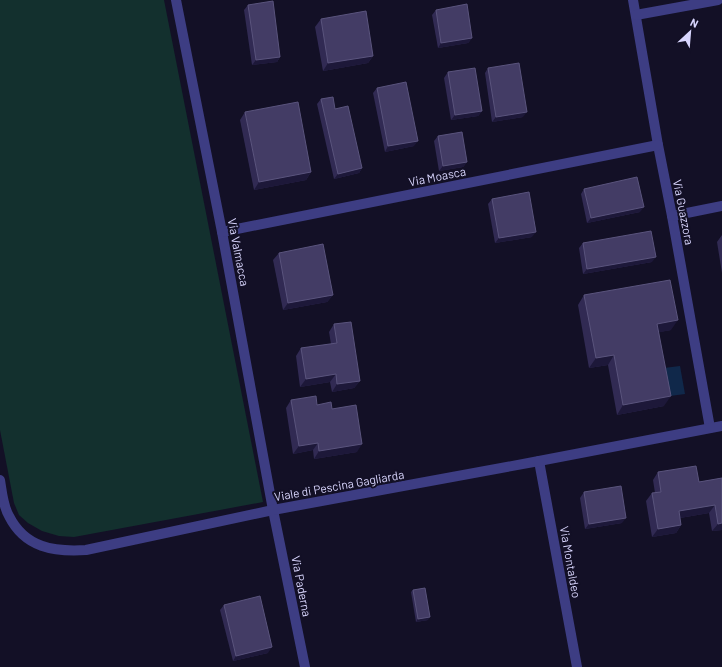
<svg xmlns="http://www.w3.org/2000/svg" width="722" height="667" viewBox="0 0 722 667" font-family="Barlow,sans-serif">
<style>
.green{fill:#13302e}
.water{fill:#10284a}
.lines{fill:none;stroke-linecap:round;stroke-linejoin:round}
.minor{stroke:#3d3d83;stroke-width:10}
.wall{fill:#312a53}
.shaded-wall{fill:#1d1839}
.building{fill:#433c65;stroke:#5a547d}
.labels{text-anchor:middle;dominant-baseline:central;stroke-width:4;stroke-linejoin:round;paint-order:stroke}
.street-label{font-size:12px;fill:#d9d6fe;stroke:#131026}
</style>
<rect width="100%" height="100%" fill="#131026"/>
<!-- green -->
<path class="green" d="M0 0H164L263 502 74 537 59 536 42 531 28 523 19 515 14 503 0 430Z"/>
<!-- water -->
<path class="water" d="M680 366 685 394 670 396 664 368Z"/>
<g class="lines">
<!-- minor -->
<g class="minor">
<path d="M176 0 222 232 273 510 305 667"/>
<path d="M633 0 658 145 672 216 710 428"/>
<path d="M636 15 718 0"/>
<path d="M672 216 722 206"/>
<path d="M222 232 658 145"/>
<path d="M539 461 577 667"/>
<path d="M0 480C2 492 3 506 9 516 25 548 54 552 86 550L273 510 539 461 722 426"/>
</g>
</g>
<!-- wall -->
<g class="wall">
<path d="M248 5 280 57 277 62 252 65 244 10Z"/>
<path d="M436 10 472 38 468 43 438 48 432 15Z"/>
<path d="M321 19 373 56 368 63 323 71 315 27Z"/>
<path d="M488 68 523 117 492 122 485 73Z"/>
<path d="M448 72 482 111 478 116 451 120 444 78Z"/>
<path d="M377 88 414 146 385 152 373 93Z"/>
<path d="M321 99 335 109 362 168 359 173 334 179 317 104Z"/>
<path d="M245 112 311 172 306 180 254 190 240 120Z"/>
<path d="M438 136 467 162 463 167 439 171 434 141Z"/>
<path d="M584 189 640 212 587 223 581 194Z"/>
<path d="M492 199 532 237 495 243 488 204Z"/>
<path d="M722 235V273L717 242Z"/>
<path d="M583 243 652 262 583 274 579 248Z"/>
<path d="M279 253 333 295 327 302 283 310 273 260Z"/>
<path d="M584 295 671 330 659 332 664 406 617 415 608 365 589 368 578 305Z"/>
<path d="M334 324 360 381 354 388 332 392 330 382 300 387 296 356 301 348 331 344 329 332Z"/>
<path d="M291 400 317 405 332 409 357 452 314 459 313 450 293 454 286 408Z"/>
<path d="M658 472 699 482 722 478V530L712 531 709 513 680 518 681 525 676 533 652 537 646 501 652 493H655L653 480Z"/>
<path d="M584 492 622 523 585 529 580 498Z"/>
<path d="M413 590 428 620 416 622 411 592Z"/>
<path d="M224 605 268 653 233 661 220 610Z"/>
</g>
<!-- shaded-wall -->
<g class="shaded-wall">
<path d="M472 38 468 43 438 48 441 43Z"/>
<path d="M373 56 368 63 323 71 328 63Z"/>
<path d="M280 57 277 62 252 65 256 60Z"/>
<path d="M482 111 478 116 451 120 455 115Z"/>
<path d="M527 112 523 117 492 122 496 117Z"/>
<path d="M418 141 414 146 385 152 388 146Z"/>
<path d="M467 162 463 167 439 171 443 166Z"/>
<path d="M362 168 359 173 334 179 338 174Z"/>
<path d="M311 172 306 180 254 190 259 182Z"/>
<path d="M644 207 640 212 587 223 591 218Z"/>
<path d="M536 232 532 237 495 243 499 238Z"/>
<path d="M656 257 652 262 583 274 587 269Z"/>
<path d="M333 295 327 302 283 310 288 303Z"/>
<path d="M678 320 671 330 651 334 657 324Z"/>
<path d="M614 355 608 365 589 368 596 358Z"/>
<path d="M336 374 330 382 300 387 306 379Z"/>
<path d="M360 381 354 388 332 392 337 384Z"/>
<path d="M671 396 664 406 617 415 623 405Z"/>
<path d="M318 443 313 450 293 454 299 446Z"/>
<path d="M362 444 357 452 314 459 319 451Z"/>
<path d="M715 505 709 513 674 519 679 511Z"/>
<path d="M626 518 622 523 585 529 589 524Z"/>
<path d="M722 523V530L712 531 718 524Z"/>
<path d="M681 525 676 533 652 537 658 529Z"/>
<path d="M430 617 428 620 416 622 418 619Z"/>
<path d="M272 647 268 653 233 661 236 656Z"/>
</g>
<!-- building -->
<g class="building">
<path d="M273 1 280 57 256 60 248 5Z"/>
<path d="M467 4 472 38 441 43 436 10Z"/>
<path d="M366 11 373 56 328 63 321 19Z"/>
<path d="M519 63 527 112 496 117 488 68Z"/>
<path d="M475 68 482 111 455 115 448 72Z"/>
<path d="M406 82 418 141 388 146 377 88Z"/>
<path d="M333 97 335 109 348 106 362 168 338 174 321 99Z"/>
<path d="M298 102 311 172 259 182 245 112Z"/>
<path d="M462 132 467 162 443 166 438 136Z"/>
<path d="M637 177 644 207 591 218 584 189Z"/>
<path d="M529 192 536 232 499 238 492 199Z"/>
<path d="M651 231 656 257 587 269 583 243Z"/>
<path d="M323 244 333 295 288 303 279 253Z"/>
<path d="M670 280 678 320 657 324 671 396 623 405 614 355 596 358 584 295Z"/>
<path d="M351 322 360 381 337 384 336 374 306 379 301 348 337 343 334 324Z"/>
<path d="M316 396 317 405 331 402 332 409 356 405 362 444 319 451 318 443 299 446 291 400Z"/>
<path d="M696 466 699 482 722 478V523L718 524 715 505 679 511 681 525 658 529 652 493 661 492 658 472Z"/>
<path d="M621 486 626 518 589 524 584 492Z"/>
<path d="M425 588 430 617 418 619 413 590Z"/>
<path d="M260 596 272 647 236 656 224 605Z"/>
</g>
<g class="labels">
<!-- street labels -->
<g class="street-label">
<text transform="translate(437 176) rotate(-11)">Via Moasca</text>
<text transform="translate(684 212) rotate(79)">Via Guazzora</text>
<text transform="translate(239 252) rotate(79)">Via Valmacca</text>
<text transform="translate(339 485) rotate(-10)">Viale di Pescina Gagliarda</text>
<text transform="translate(571 562) rotate(80)">Via Montaldeo</text>
<text transform="translate(302 586) rotate(79)">Via Paderna</text>
</g>
</g>
<!-- north arrow -->
<g transform="translate(690 32) rotate(26)" stroke="#131026" stroke-width="3" paint-order="stroke">
<path d="M0-3L7 15L0 10L-7 15Z" fill="#d9d6fe"/>
<text y="-6" font-size="11" font-weight="bold" text-anchor="middle" fill="#d9d6fe">N</text>
</g>
</svg>
